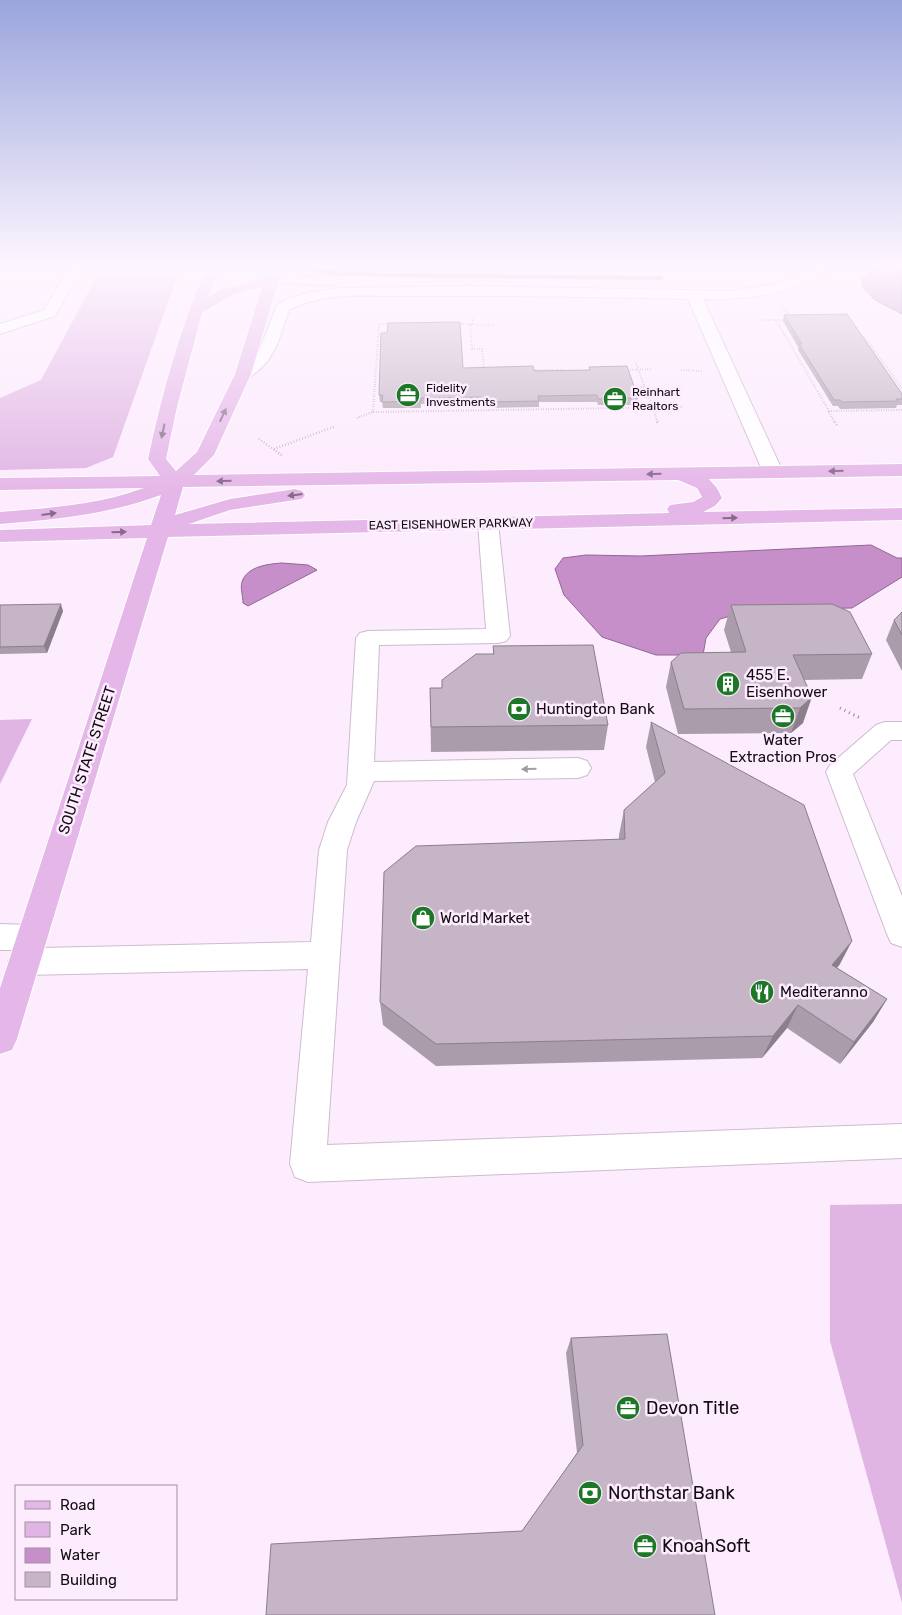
<svg xmlns="http://www.w3.org/2000/svg" width="902" height="1615" viewBox="0 0 902 1615" font-family="Rubik,sans-serif">
<style>
.green{fill:#e0b5e3}
.water{fill:#c68fc9;stroke:#906892}
.lines{fill:none;stroke-linecap:round;stroke-linejoin:round}
.stream{fill:#906892;fill-rule:evenodd}
.minor-casing{stroke:#cdbcce;stroke-width:2}
.major-casing{stroke:#fff;stroke-width:2}
.path-far2{stroke:#948795;stroke-width:2;stroke-dasharray:0.5 2;stroke-linecap:butt}
.path-far1{stroke:#948795;stroke-width:2.5;stroke-dasharray:0.5 2.5;stroke-linecap:butt}
.path{stroke:#948795;stroke-width:3;stroke-dasharray:1 4;stroke-linecap:butt}
.minor{fill:#fff;fill-rule:evenodd}
.major{fill:#e5b7e8;fill-rule:evenodd}
.wall{fill:#aa9caa}
.shaded-wall{fill:#8b7f8b}
.building{fill:#c6b5c6;stroke:#8b7f8b}
.oneway{fill:#866a88}
.oneway2{fill:#a09ea0}
.labels{text-anchor:middle;dominant-baseline:central;stroke-width:5;stroke-linejoin:round;paint-order:stroke}
.far-poi-label{font-size:12px;fill:#120c12;stroke:#fdebfe;text-anchor:start}
.far-street-label{font-size:12px;fill:#120c12;stroke:#fdebfe}
.poi-label{font-size:15px;fill:#120c12;stroke:#fdebfe;text-anchor:start}
.street-label{font-size:15px;fill:#120c12;stroke:#fdebfe}
.near-poi-label{font-size:18px;fill:#120c12;stroke:#fdebfe;text-anchor:start}
</style>
<rect width="100%" height="100%" fill="#fdebfe"/>
<!-- green -->
<g class="green">
<path d="M98 274H178L113 457 86 468 0 470V398L41 380Z"/>
<path d="M32 719 0 784V720Z"/>
<path d="M902 1204V1603L830 1341V1205Z"/>
</g>
<!-- water -->
<g class="water">
<path d="M886 266H902V314L875 300 862 287V279L875 269Z"/>
<path d="M871 545 897 558H902V577L852 608 753 610 720 619 706 638 703 655H656L602 637 564 595 555 569 563 558 586 555 641 556Z"/>
<path d="M282 563 308 565 317 570 248 606 243 603C243 596 240 588 242 582 247 566 269 564 282 563Z"/>
</g>
<g class="lines">
<!-- stream -->
<path class="stream" d="M309 266 334 271 391 273 661 276 664 278 661 280 391 277 334 275 311 270Z"/>
<!-- minor casing -->
<g class="minor-casing">
<g id="minor">
<path d="M86 266 80 272 55 316 0 334V324L44 310 70 266Z"/>
<path d="M816 266H834C830 271 823 274 817 277 783 296 742 300 703 299L783 472 780 476 773 478 766 476 763 472 688 299C597 297 506 295 415 296 373 297 327 290 289 310 280 335 277 357 255 373 249 378 245 380 237 378L235 374 255 358 259 351 277 305 290 298 312 292 342 288 470 286 731 291 775 284 794 278Z"/>
<path d="M273 276 331 277 336 278 338 281 336 284 331 285 268 283 266 280 268 277Z"/>
<path d="M488 517 495 519 498 523 510 636 506 641 498 643 379 645 374 762 578 758 587 761 591 768 587 775 578 778 374 781 356 822 347 850 327 1145 902 1124V1158L308 1182 295 1177 290 1164 308 969 24 975 13 971 8 962 13 953 19 950H0V924L32 925 43 929 47 938 43 947 39 948 311 942 319 850 328 822 347 785 356 638 360 633 368 631 486 629 478 523 481 519Z"/>
<path d="M885 722H902V740H891L853 774 902 896V947L891 943 887 934 826 772 830 765 876 725Z"/>
</g>
</g>
<!-- major casing -->
<g class="major-casing">
<path id="major" d="M207 266H221L208 297 222 289 265 278 269 266H283L251 374 214 455 194 475 902 464V476L709 479 717 488 722 498 715 506 703 512 902 508V520L168 537 17 1039 12 1050 0 1054V988L147 538 0 542V530L151 525 161 495C109 514 55 520 0 524V512C49 508 98 505 144 488L0 490V478L160 476 148 459C162 393 180 328 207 266ZM262 287 235 374 197 452 176 471 166 459 177 407 202 313 232 295ZM678 480 697 488 702 497 693 502 670 505 667 509 669 513 189 524 230 510 302 499 305 495 302 491 295 489 230 499 175 515 183 487Z"/>
</g>
<!-- path-far2 -->
<g class="path-far2">
<path d="M783 307 791 319"/>
<path d="M473 318V324"/>
<path d="M758 320H776"/>
<path d="M786 320H776L829 411 902 410"/>
<path d="M456 324 494 325"/>
<path d="M470 324 472 349H482L484 370"/>
<path d="M865 337 902 389"/>
<path d="M636 363 658 423"/>
<path d="M530 370H564"/>
<path d="M625 370 651 369"/>
<path d="M681 370 702 371"/>
<path d="M631 388 645 387"/>
<path d="M373 412 379 324H390"/>
<path d="M829 412 835 423"/>
<path d="M357 418 373 412 682 407"/>
</g>
<!-- path-far1 -->
<g class="path-far1">
<path d="M657 422 658 424"/>
<path d="M835 422 837 426"/>
<path d="M259 439 283 456"/>
<path d="M274 449 336 426"/>
</g>
<!-- path -->
<path class="path" d="M840 708 860 718"/>
<!-- minor -->
<use href="#minor" class="minor"/>
<!-- major -->
<use href="#major" class="major"/>
</g>
<!-- wall -->
<g class="wall">
<path d="M784 315 902 394V405H897L896 408 840 409 838 406H833L798 350V347L783 321Z"/>
<path d="M589 367 638 398 637 405H598L597 402H539V407L482 408 481 403 421 404V408H383L382 402H380L379 395 463 368 534 371 589 370Z"/>
<path d="M0 605 63 611 47 653 0 654Z"/>
<path d="M731 605 872 654 862 679 804 680 803 723 791 733 678 734 666 687 671 662 731 652 724 630Z"/>
<path d="M902 612V671L886 640 894 620Z"/>
<path d="M493 646 608 725 604 750 431 752 430 688H442L493 654Z"/>
<path d="M651 722 840 964 837 968 887 999 873 1022 840 1064 787 1028 762 1058 436 1066 383 1025 380 1002 619 839V835L624 810 655 782 646 747Z"/>
<path d="M571 1338 715 1615 522 1531 577 1453 566 1353Z"/>
</g>
<!-- shaded-wall -->
<g class="shaded-wall">
<path d="M61 604 63 611 47 653 44 646Z"/>
<path d="M812 697 803 723 791 733 800 708Z"/>
<path d="M852 941 840 964 820 988 832 965Z"/>
<path d="M887 999 873 1022 840 1064 854 1042Z"/>
<path d="M798 1005 787 1028 762 1058 773 1036Z"/>
</g>
<!-- building -->
<g class="building">
<path d="M847 314 902 394V399H896L898 401 842 402 840 400H834L799 344H802L784 315Z"/>
<path d="M460 322 463 368 533 366 534 371 590 370 589 367 627 366 638 398 598 399 597 395 538 396 539 401 482 402 481 397 421 398V401L382 402 383 395H379L381 333H387L388 323Z"/>
<path d="M61 604 44 646 0 647V605Z"/>
<path d="M832 604 850 612 872 654 793 655 812 697 800 708 684 709 671 662 681 653 746 652 731 605Z"/>
<path d="M902 612V635L894 620Z"/>
<path d="M593 645 608 725 431 727 430 688H442V680L476 654H494L493 646Z"/>
<path d="M651 722 804 805 852 941 832 965 887 999 854 1042 798 1005 773 1036 436 1044 380 1002 384 872 416 846 625 839 624 810 665 773Z"/>
<path d="M667 1334 715 1615H266L271 1544 522 1531 583 1445 571 1338Z"/>
</g>
<!-- one-way arrows -->
<defs><path id="oneway-solid" d="M-6-.8H1V-3.2L6.5 0L1 3.2V.8H-6Z" transform="scale(1.25)"/></defs>
<g class="oneway">
<use href="#oneway-solid" transform="translate(223 415) rotate(-65)"/>
<use href="#oneway-solid" transform="translate(163 431) rotate(102)"/>
<use href="#oneway-solid" transform="translate(836 471) rotate(179)"/>
<use href="#oneway-solid" transform="translate(654 474) rotate(178)"/>
<use href="#oneway-solid" transform="translate(224 481) rotate(179)"/>
<use href="#oneway-solid" transform="translate(295 495) rotate(173)"/>
<use href="#oneway-solid" transform="translate(49 514) rotate(-8)"/>
<use href="#oneway-solid" transform="translate(730 518) rotate(-1)"/>
<use href="#oneway-solid" transform="translate(119 532) rotate(-2)"/>
</g>
<use class="oneway2" href="#oneway-solid" transform="translate(529 769) rotate(179)"/>
<!-- sky -->
<linearGradient id="sky" x2="0" y2="1"><stop stop-color="#9aa5dc"/><stop offset="0.54" stop-color="#fef6ff"/><stop offset="1" stop-color="#fef6ff" stop-opacity="0"/></linearGradient>
<rect width="902" height="493" fill="url(#sky)"/>
<!-- icons -->
<defs>
<g id="office-disc" transform="scale(1.25)"><circle r="9.5" fill="#1c7726" stroke="#fdebfe"/><path d="M-6-3h4V-5.5h4V-3h4V5H-6ZM-1-4.5V-3h2v-1.5ZM-6 0V1H6V0Z" fill="#fff"/></g>
<g id="building-disc" transform="scale(1.25)"><circle r="9.5" fill="#1c7726" stroke="#fdebfe"/><path d="M-4-6H4V6H1V3H-1V6H-4ZM-2.5-4.3h1.7v1.8h-1.7ZM.8-4.3h1.7v1.8H.8ZM-2.5-1h1.7V.8h-1.7ZM.8-1h1.7V.8H.8Z" fill="#fff"/></g>
<g id="bank-disc" transform="scale(1.25)"><circle r="9.5" fill="#1c7726" stroke="#fdebfe"/><path d="M-6-4H6V4H-6ZM0-2.3a2.3 2.3 0 1 0 0 4.6a2.3 2.3 0 1 0 0-4.6Z" fill="#fff"/></g>
<g id="shop-disc" transform="scale(1.25)"><circle r="9.5" fill="#1c7726" stroke="#fdebfe"/><path d="M-5-2.5h2.3a2.7 3.5 0 0 1 5.4 0H5L5.5 6h-11ZM-1.5-2.5h3a1.5 2.3 0 0 0-3 0Z" fill="#fff"/></g>
<g id="restaurant-disc" transform="scale(1.25)"><circle r="9.5" fill="#1c7726" stroke="#fdebfe"/><path d="M-5-6h1v4h1v-4h1v4h1v-4h1v5L-1.5 .5V6h-2V.5L-5-1ZM5-6V6H3V1.5H1.5Q1.5-4 5-6Z" fill="#fff"/></g>
</defs>
<g fill-rule="evenodd">
<use href="#office-disc" x="408" y="395"/>
<use href="#office-disc" x="615" y="399"/>
<use href="#building-disc" x="728" y="684"/>
<use href="#bank-disc" x="519" y="709"/>
<use href="#office-disc" x="783" y="716"/>
<use href="#shop-disc" x="423" y="918"/>
<use href="#restaurant-disc" x="762" y="992"/>
<use href="#office-disc" x="628" y="1408"/>
<use href="#bank-disc" x="590" y="1493"/>
<use href="#office-disc" x="645" y="1546"/>
</g>
<g class="labels">
<!-- far-poi labels -->
<g class="far-poi-label">
<text x="426" y="388">Fidelity<tspan x="426" dy="14">Investments</tspan></text>
<text x="632" y="392">Reinhart<tspan x="632" dy="14">Realtors</tspan></text>
</g>
<!-- far-street labels -->
<g class="far-street-label">
<text transform="translate(451 524) rotate(-1)">EAST EISENHOWER PARKWAY</text>
</g>
<!-- poi labels -->
<g class="poi-label">
<text x="746" y="675">455 E.<tspan x="746" dy="17">Eisenhower</tspan></text>
<text x="536" y="709">Huntington Bank</text>
<text x="783" y="740" text-anchor="middle">Water<tspan x="783" dy="17">Extraction Pros</tspan></text>
<text x="440" y="918">World Market</text>
<text x="780" y="992">Mediteranno</text>
</g>
<!-- street labels -->
<g class="street-label">
<text transform="translate(87 760) rotate(-72)">SOUTH STATE STREET</text>
</g>
<!-- near-poi labels -->
<g class="near-poi-label">
<text x="646" y="1408">Devon Title</text>
<text x="608" y="1493">Northstar Bank</text>
<text x="662" y="1546">KnoahSoft</text>
</g>
</g>
<!-- legend -->
<rect x="15" y="1485" width="162" height="115" fill="#fdebfe" stroke="#9f92a0"/>
<rect x="25" y="1501" width="25" height="8" fill="#e5b7e8" stroke="#9f92a0"/>
<text x="60" y="1510" font-size="15" fill="#120c12">Road</text>
<rect x="25" y="1522" width="25" height="15" fill="#e0b5e3" stroke="#9f92a0"/>
<text x="60" y="1535" font-size="15" fill="#120c12">Park</text>
<rect x="25" y="1548" width="25" height="15" fill="#c68fc9" stroke="#9f92a0"/>
<text x="60" y="1560" font-size="15" fill="#120c12">Water</text>
<rect x="25" y="1572" width="25" height="15" fill="#c6b5c6" stroke="#9f92a0"/>
<text x="60" y="1585" font-size="15" fill="#120c12">Building</text>
</svg>
